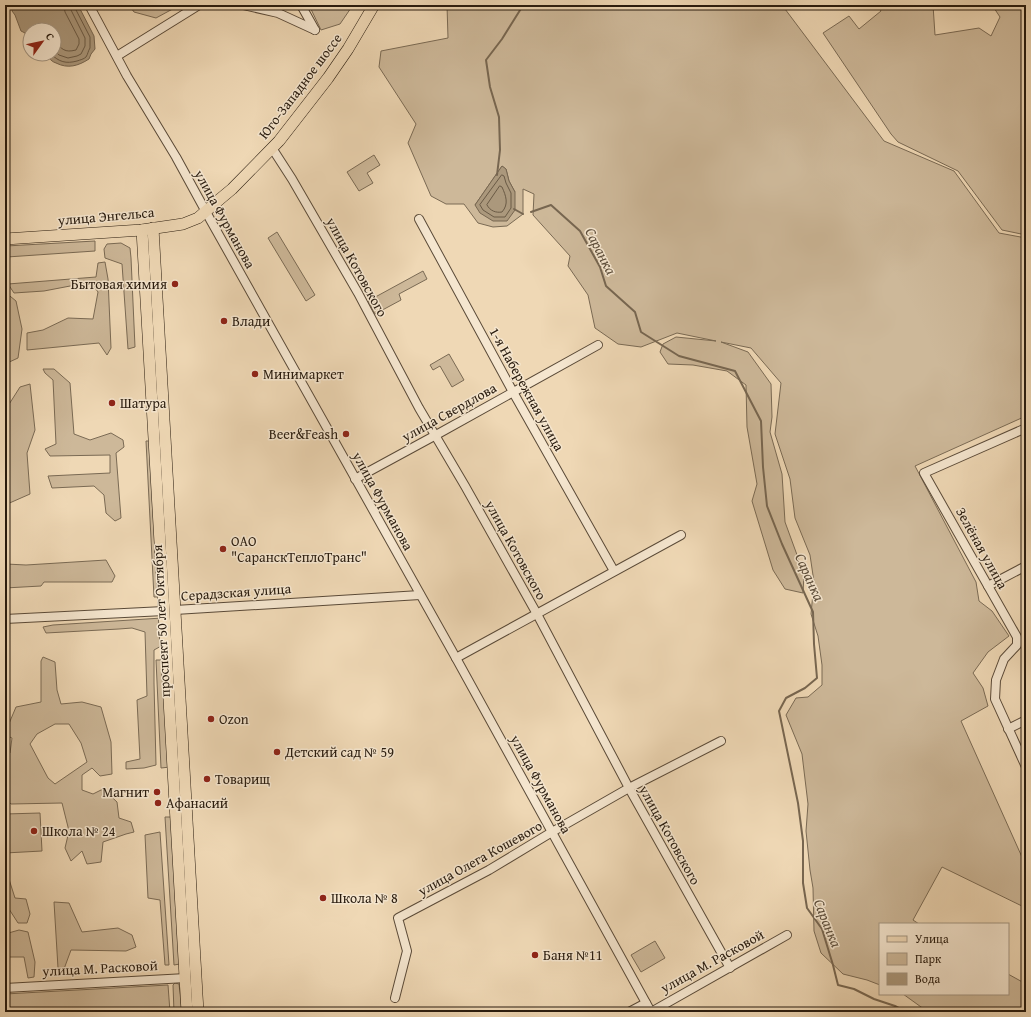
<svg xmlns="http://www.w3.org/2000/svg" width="1031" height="1017" viewBox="0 0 1031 1017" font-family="'Gentium Book Plus',serif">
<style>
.green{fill:#cdb899;stroke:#7a6a54;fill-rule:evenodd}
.water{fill:#ab987c;stroke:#776650}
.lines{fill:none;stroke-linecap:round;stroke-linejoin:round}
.shore{stroke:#6a5a45;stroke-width:1}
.stream{stroke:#776650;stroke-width:2}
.minor-casing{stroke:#5a4a38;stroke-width:10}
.major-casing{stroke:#281b0e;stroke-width:12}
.minor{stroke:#f5e6cf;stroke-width:8}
.major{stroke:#efd8b5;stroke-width:11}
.poi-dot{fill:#8f2418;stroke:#f5e6cf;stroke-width:1.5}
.labels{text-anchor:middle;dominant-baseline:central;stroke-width:3;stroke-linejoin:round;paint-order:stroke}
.street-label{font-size:14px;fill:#281b0e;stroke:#f5e6cf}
.poi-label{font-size:14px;fill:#281b0e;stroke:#f5e6cf;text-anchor:start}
.water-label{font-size:15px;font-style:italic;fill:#5c4d3a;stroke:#f5e6cf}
</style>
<rect width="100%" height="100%" fill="#efd8b5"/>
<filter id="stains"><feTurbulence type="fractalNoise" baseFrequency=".005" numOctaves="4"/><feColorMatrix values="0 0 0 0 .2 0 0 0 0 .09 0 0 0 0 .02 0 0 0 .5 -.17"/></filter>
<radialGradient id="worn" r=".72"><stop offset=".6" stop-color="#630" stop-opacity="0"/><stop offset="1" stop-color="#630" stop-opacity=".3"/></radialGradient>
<!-- green -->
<g class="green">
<path d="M129 5H180L156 18 134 12Z"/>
<path d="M309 5H353L340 24 321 30Z"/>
<path d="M447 5H782L884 141 954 171 999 233 1026 238V416L915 466 976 582 979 601 992 611 1009 636 988 652 973 673 983 688 988 706 961 721 1026 866V908L942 867 913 920 919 924H880V985L867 980 843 974 821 953 814 931 813 888 810 870 806 831 808 804 802 754 786 715 796 698 808 697 822 685V665L818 636 811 614 814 582 810 555 795 518 790 479 775 434 781 383 751 348 721 342 748 352 771 384 772 417 770 432 782 474 785 522 804 574 803 593 785 589 773 570 752 501 757 484 747 427 746 385 727 371 693 365 668 364 660 352 663 344 676 337 716 341 677 333 641 347 618 344 595 328 588 295 568 266 570 256 533 215 534 194 523 189V214L507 226 493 227 478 223 464 204H446L431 196 408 143 416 124 379 67 381 51 448 38ZM502 166 506 169 509 181 515 192 475 205Z"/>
<path d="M878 5H933L935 35 979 28 991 36 1000 17 992 5H1025L1026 6V235L1002 230 958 171 898 142 891 134 823 33 849 16 859 29 881 11Z"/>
<path d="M374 155 380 165 367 173 373 183 359 191 347 172Z"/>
<path d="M277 232 315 295 306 301 268 238Z"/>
<path d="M95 241V251L7 257 6 246Z"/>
<path d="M121 243 130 248 131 258 135 347 128 349 122 264 105 258 104 249 107 244Z"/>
<path d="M105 262 108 279 111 348 107 355 99 343 27 350V333L43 330 68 318 93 319 98 292 91 282 44 291 14 293 8 284 96 277 98 263Z"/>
<path d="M423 271 427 279 399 294 401 300 375 314 368 301Z"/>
<path d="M5 292 16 301 22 329 18 358 5 364Z"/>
<path d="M449 354 464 380 452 387 440 366 433 370 430 365Z"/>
<path d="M43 369H54L70 383 74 434 90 440 111 433 123 440 124 447 116 453 121 518 115 521 106 513 104 495 94 486 52 488 48 476 110 473V455L50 456 45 449 56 444 53 380 45 373Z"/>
<path d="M30 384 35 430 27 453 30 494 5 505V439L6 436V409L20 387Z"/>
<path d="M146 441H152L160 597H154Z"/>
<path d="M5 556 6 564 26 565 106 560 115 576 112 582H44L41 586 5 588Z"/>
<path d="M162 618 163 645 154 650V683L156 765 144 768 126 769V762L140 759 137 700 147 696 145 632 132 628 119 629 46 633 43 627 53 625Z"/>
<path d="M43 657 55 662 57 690 61 704 82 702 101 707 111 742 112 774 100 776 92 768 82 775V790L93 794 103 789 117 802 119 818 131 822 134 832 126 834 103 842 101 862 87 864 82 851 71 861 65 848 69 831 62 803 11 804 5 799V756L10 753 12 738 5 735V733L16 707 41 702V661ZM55 724H69L81 743 87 762 55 784 48 778 30 744 37 734Z"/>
<path d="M156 660H165L170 767 161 768Z"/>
<path d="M40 813 42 851 5 853V814Z"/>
<path d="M165 817H172L180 964 174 965Z"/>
<path d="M160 832 169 965H165L160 900 148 898 145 835Z"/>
<path d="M5 871 7 873 15 898 26 899 30 914 27 923H18L9 909 5 910Z"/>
<path d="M54 902 69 903 82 932 118 928 132 935 136 947 126 951 71 950 64 969 58 968Z"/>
<path d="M19 930 28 932 35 962 34 977 28 978 24 957H5V934Z"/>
<path d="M655 941 665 958 641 972 631 955Z"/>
<path d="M1008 974 1026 984V1012H928L903 994H1008Z"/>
<path d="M175 983 179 984 182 1012H174L173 985Z"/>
<path d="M168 985 170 1012H5V994Z"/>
</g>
<!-- water -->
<g class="water">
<path d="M13 5H78L94 36 95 49 91 54 89 59C78 66 68 69 56 63 52 62 49 58 46 55L41 56 37 55 36 54H54V30H30V44L25 33 21 31 15 15 12 11Z"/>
<path d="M502 166 506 169 509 181 515 192V210L507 221H493L480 213 475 205Z"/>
</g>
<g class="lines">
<!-- shore -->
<g class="shore">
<path d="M54 42C63 49 64 53 76 50L79 44V39L65 12 64 5"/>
<path d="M54 50 59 55 68 58 77 56 81 54 85 46V38L71 10 70 5"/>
<path d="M51 54C59 62 66 64 77 61 80 60 84 59 86 57 88 54 88 51 90 48V37L75 8V5"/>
<path d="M502 175 504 176 506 183 511 193V208L505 217H494L483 210 480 205Z"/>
<path d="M500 186 502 187C506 196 509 204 502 212 496 213 490 211 487 205Z"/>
</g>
<!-- stream -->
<g class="stream">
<path d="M497 175 500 150 499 117 490 87 486 60 502 39 522 7 521 5"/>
<path d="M514 209 523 214"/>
<path d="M531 212 551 205 580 231 600 267 606 286 635 312 641 332 679 356 735 371 761 421 763 467 767 506 782 544 813 612 814 644 817 678 805 688 786 698 779 711 798 803 803 841V883L807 908 822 929 833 965 838 985 854 989 874 999 895 1006 906 1012"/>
</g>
<!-- minor casing -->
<g class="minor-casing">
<g id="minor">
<path d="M89 5 127 76 176 157 211 221 456 658 651 1012 787 935"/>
<path d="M243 5 278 13 315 30"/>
<path d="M301 5 315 30"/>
<path d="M117 56 199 5"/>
<path d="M272 148 292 179 358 293 419 408 465 486 537 614 629 788 730 968"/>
<path d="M419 219 513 392 614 571"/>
<path d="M1026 428 924 473 1017 637V645L1004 659 996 680 995 699 1026 767"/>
<path d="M355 479 436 435 598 345"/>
<path d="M988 586 1026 566"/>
<path d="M175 610 420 595"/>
<path d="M5 619 164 611"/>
<path d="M456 658 681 535"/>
<path d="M1008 729 1026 720"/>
<path d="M5 988 186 978"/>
<path d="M395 998 407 951 398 918 489 870 552 832 629 788 721 741"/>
<path d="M629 1012 646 1003"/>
</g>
</g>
<!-- major casing -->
<g class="major-casing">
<g id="major">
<path d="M153 228 198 1012"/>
<path d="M142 230 187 1012"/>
<path d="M5 239 142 230 183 224 198 218 220 199 232 189 279 141 328 78 348 49 374 5"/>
</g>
</g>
<!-- minor -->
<use href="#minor" class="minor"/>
<!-- major -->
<use href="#major" class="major"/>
</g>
<!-- markers -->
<g class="poi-dot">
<circle cx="175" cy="284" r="4"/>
<circle cx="224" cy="321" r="4"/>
<circle cx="255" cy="374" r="4"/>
<circle cx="112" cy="403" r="4"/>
<circle cx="346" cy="434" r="4"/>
<circle cx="223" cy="549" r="4"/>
<circle cx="211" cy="719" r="4"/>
<circle cx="277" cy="752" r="4"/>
<circle cx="207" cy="779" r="4"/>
<circle cx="157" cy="792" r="4"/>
<circle cx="158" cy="803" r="4"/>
<circle cx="34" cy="831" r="4"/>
<circle cx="323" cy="898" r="4"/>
<circle cx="535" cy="955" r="4"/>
</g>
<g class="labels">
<!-- street labels -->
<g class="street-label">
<text transform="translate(300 86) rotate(-53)">Юго-Западное шоссе</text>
<text transform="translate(106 216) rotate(-5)">улица Энгельса</text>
<text transform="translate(225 219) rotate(61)">улица Фурманова</text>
<text transform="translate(357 267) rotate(61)">улица Котовского</text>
<text transform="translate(527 389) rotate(61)">1-я Набережная улица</text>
<text transform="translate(449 412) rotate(-29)">улица Свердлова</text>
<text transform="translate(383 501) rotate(61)">улица Фурманова</text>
<text transform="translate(982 548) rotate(61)">Зелёная улица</text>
<text transform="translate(516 550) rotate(61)">улица Котовского</text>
<text transform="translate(236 592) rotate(-4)">Серадзская улица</text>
<text transform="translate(161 621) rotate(-93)">проспект 50 лет Октября</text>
<text transform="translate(541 784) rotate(61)">улица Фурманова</text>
<text transform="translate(670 835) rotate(61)">улица Котовского</text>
<text transform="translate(480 858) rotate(-29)">улица Олега Кошевого</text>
<text transform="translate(712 961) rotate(-29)">улица М. Расковой</text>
<text transform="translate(100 968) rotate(-3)">улица М. Расковой</text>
</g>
<!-- poi labels -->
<g class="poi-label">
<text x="167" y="284" text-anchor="end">Бытовая химия</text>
<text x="232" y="321">Влади</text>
<text x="263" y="374">Минимаркет</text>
<text x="120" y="403">Шатура</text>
<text x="338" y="434" text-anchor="end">Beer&amp;Feash</text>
<text x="231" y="541">ОАО<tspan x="231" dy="16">"СаранскТеплоТранс"</tspan></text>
<text x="219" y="719">Ozon</text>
<text x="285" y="752">Детский сад № 59</text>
<text x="215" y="779">Товарищ</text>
<text x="149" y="792" text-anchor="end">Магнит</text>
<text x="166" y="803">Афанасий</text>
<text x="42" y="831">Школа № 24</text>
<text x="331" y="898">Школа № 8</text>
<text x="543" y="955">Баня №11</text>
</g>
<!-- water labels -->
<g class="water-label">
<text transform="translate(601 251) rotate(63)">Саранка</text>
<text transform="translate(810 577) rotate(66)">Саранка</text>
<text transform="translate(828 923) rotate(68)">Саранка</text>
</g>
</g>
<!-- margin -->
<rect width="1031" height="1017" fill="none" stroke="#efd8b5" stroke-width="20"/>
<rect x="6" y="6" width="1019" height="1005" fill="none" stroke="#281b0e" stroke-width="2"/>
<rect x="10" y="10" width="1011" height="997" fill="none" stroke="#281b0e"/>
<!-- legend -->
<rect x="879" y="923" width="130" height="72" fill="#f5e6cf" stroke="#a39582"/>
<rect x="887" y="936" width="20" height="6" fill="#efd8b5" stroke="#a39582"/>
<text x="915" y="943" font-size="12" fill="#281b0e">Улица</text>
<rect x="887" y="953" width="20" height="12" fill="#cdb899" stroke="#a39582"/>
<text x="915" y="963" font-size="12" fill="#281b0e">Парк</text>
<rect x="887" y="973" width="20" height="12" fill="#ab987c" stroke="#a39582"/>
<text x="915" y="983" font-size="12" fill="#281b0e">Вода</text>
<!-- north arrow -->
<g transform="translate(42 42) rotate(57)"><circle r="19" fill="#f5e6cf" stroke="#a39582"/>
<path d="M0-3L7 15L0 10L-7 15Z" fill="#8f2418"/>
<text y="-6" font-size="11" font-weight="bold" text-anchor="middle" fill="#281b0e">С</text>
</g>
<rect width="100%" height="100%" filter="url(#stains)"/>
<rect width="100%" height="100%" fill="url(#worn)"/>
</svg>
